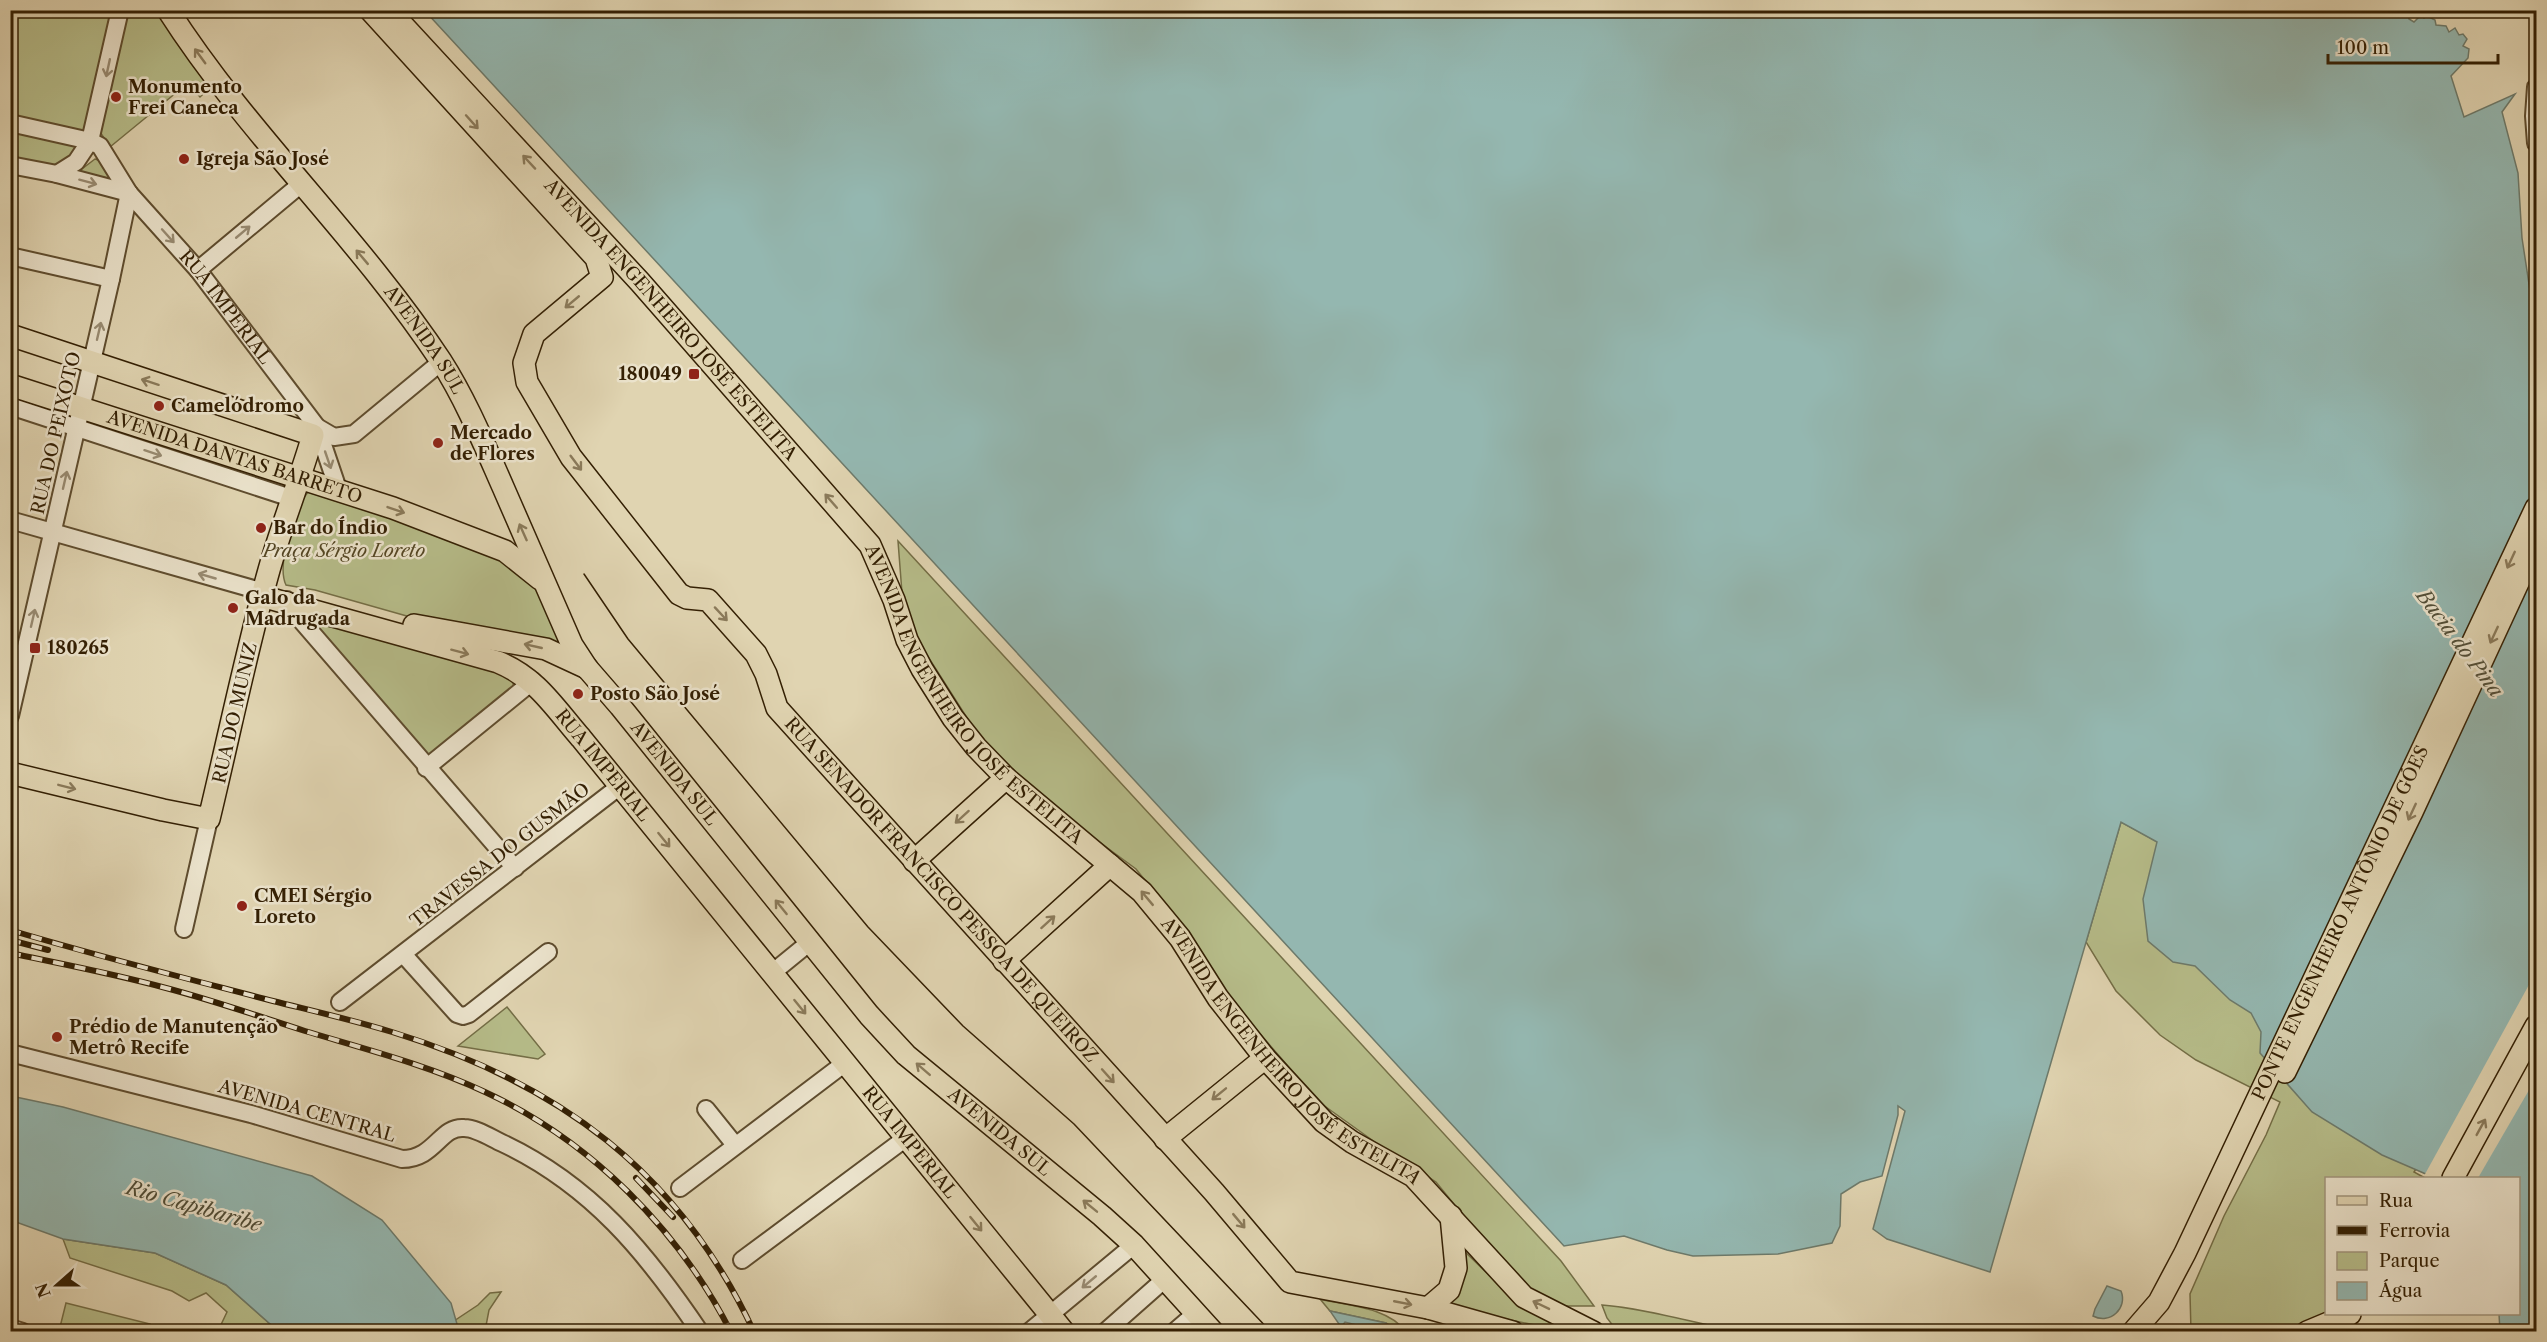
<svg xmlns="http://www.w3.org/2000/svg" width="2547" height="1342" viewBox="0 0 2547 1342" font-family="'Libre Caslon Text',serif">
<style>
.green{fill:#b6bc89;stroke:#746e46;stroke-width:1.5}
.water{fill:#94b7b0;stroke:#6d7a6b;stroke-width:1.5}
.pier{fill:#e0d4b1}
.lines{fill:none;stroke-linecap:round;stroke-linejoin:round}
.minor-casing{stroke:#5e4c2e;stroke-width:20}
.major-casing{stroke:#331f03;stroke-width:24}
.minor{stroke:#ebe3cc;stroke-width:16}
.major{stroke:#e0d4b1;stroke-width:21}
.tram{stroke:#331f03;stroke-width:1.5}
.rail-casing{stroke:#331f03;stroke-width:6}
.rail{stroke:#ebe3cc;stroke-width:4;stroke-dasharray:11;stroke-linecap:butt}
.oneway{stroke:#8a7a5a}
.oneway2{stroke:#988b72}
.poi-dot{fill:#8f2418;stroke:#ebe3cc;stroke-width:2}
.labels{text-anchor:middle;dominant-baseline:central;stroke-width:5;stroke-linejoin:round;paint-order:stroke}
.poi-label{font-size:18px;font-weight:bold;fill:#331f03;stroke:#ebe3cc;text-anchor:start}
.street-label{font-size:18px;fill:#331f03;stroke:#ebe3cc}
.park-label{font-size:18px;font-style:italic;fill:#544624;stroke:#ebe3cc}
.water-label{font-size:20px;font-style:italic;fill:#504d37;stroke:#ebe3cc}
</style>
<rect width="100%" height="100%" fill="#e0d4b1"/>
<filter id="stains"><feTurbulence type="fractalNoise" baseFrequency=".00333" numOctaves="4"/><feColorMatrix values="0 0 0 0 .2 0 0 0 0 .09 0 0 0 0 .02 0 0 0 .5 -.17"/></filter>
<radialGradient id="worn" r=".72"><stop offset=".6" stop-color="#630" stop-opacity="0"/><stop offset="1" stop-color="#630" stop-opacity=".3"/></radialGradient>
<!-- green -->
<g class="green">
<path d="M10 11H117L87 132 11 119Z"/>
<path d="M124 11H160L214 84 200 97 188 83 110 147 100 132Z"/>
<path d="M11 127 74 142 78 150 58 166 11 157Z"/>
<path d="M95 159 98 160 112 176 111 181 78 172Z"/>
<path d="M308 492 459 540 505 563 537 587 562 645 442 626 315 590 286 585C276 564 295 509 308 492Z"/>
<path d="M898 541 1561 1261 1594 1306H1555L1512 1275 1436 1182 1379 1145 1319 1102 1236 1006 1177 920 1136 869 1045 802 983 743 904 619Z"/>
<path d="M305 616 496 668 512 680 514 687 433 756H425Z"/>
<path d="M2121 822 2158 842 2435 1178 2416 1169 2414 1172 2425 1178H2326V1314L2320 1320 2296 1331H2191L2190 1294 2224 1216 2266 1135 2280 1102 2196 1060 2160 1035 2116 991 2086 942Z"/>
<path d="M507 1007 545 1054 538 1059 458 1046Z"/>
<path d="M63 1239 155 1253 226 1285 278 1331H218L227 1312 206 1293 189 1301 172 1291 70 1258Z"/>
<path d="M1460 1247 1523 1308 1574 1331H1564L1443 1306Z"/>
<path d="M501 1292 489 1310 485 1331H458L454 1321 478 1305 490 1293Z"/>
<path d="M1320 1299C1347 1306 1388 1307 1405 1331H1397L1386 1323 1330 1311Z"/>
<path d="M66 1303 150 1324 148 1331H59Z"/>
<path d="M1602 1305C1639 1308 1676 1318 1713 1326L1717 1331H1617L1607 1318Z"/>
</g>
<!-- water -->
<g class="water">
<path d="M2408 10 2409 19 2414 22 2421 15 2424 18 2427 16 2435 20 2436 25 2446 26 2449 32 2455 28 2459 35 2463 34 2467 39 2463 46 2469 49 2468 58 2451 76 2464 117 2515 94 2502 112 2518 173 2522 238 2536 330V1331H2500L2499 1314H2518V1178H2435L2382 1155 2312 1112 2260 1053 2261 1032 2251 1013 2230 1000 2195 966 2173 962 2148 941 2143 899 2157 842 2121 822 1990 1272 1887 1239 1873 1229 1905 1111 1898 1106V1115L1882 1176 1860 1182 1841 1194 1840 1226 1832 1243 1778 1254 1693 1256 1667 1250 1624 1236 1564 1246 425 11Z"/>
<path d="M11 1096 63 1107 312 1176 382 1220 451 1303 459 1331H278L226 1285 155 1253 63 1239 16 1222H11Z"/>
<path d="M2107 1286 2121 1291C2128 1308 2110 1325 2093 1316L2095 1309Z"/>
<path d="M1330 1311 1386 1323 1397 1331H1357V1325L1345 1322 1341 1327Z"/>
</g>
<!-- pier -->
<path class="pier" d="M2536 972V1078L2478 1178H2428L2424 1176Z"/>
<g class="lines">
<!-- minor casing -->
<g class="minor-casing">
<g id="minor">
<path d="M2536 87 2534 116 2536 143"/>
<path id="s1" d="M10 123 90 141 100 146 129 193 198 270 317 427 339 492"/>
<path d="M10 165 57 174 129 193"/>
<path d="M57 174 76 162 90 141 120 10"/>
<path d="M10 256 111 279"/>
<path d="M198 270 301 184"/>
<path d="M10 406 291 498"/>
<path d="M317 427 334 437 354 434 441 362"/>
<path d="M10 520 264 592"/>
<path d="M287 600 286 603 515 868"/>
<path d="M10 716 111 279 129 193"/>
<path d="M426 768 533 681"/>
<path d="M184 929 209 819"/>
<path d="M403 954 457 1014 463 1016 469 1014 548 952"/>
<path d="M772 973 810 942"/>
<path d="M340 1002 620 786"/>
<path d="M10 1053 251 1114 402 1159C435 1159 440 1126 464 1128 476 1128 491 1138 502 1143 591 1185 646 1252 700 1332"/>
<path d="M706 1109 735 1145"/>
<path d="M680 1188 845 1063"/>
<path d="M742 1260 906 1138"/>
<path d="M10 1328 23 1332"/>
<path d="M1029 1332 1134 1245"/>
<path d="M1105 1332 1165 1279"/>
<path d="M1174 1332 1196 1313"/>
</g>
</g>
<!-- major casing -->
<g class="major-casing">
<g id="major">
<path id="s2" d="M168 10C248 135 359 237 441 361 466 400 484 444 503 487 526 540 549 592 572 645L587 668 620 706 869 1015 906 1055 1102 1216 1134 1245 1213 1332"/>
<path id="s3" d="M370 10 596 258 602 277 534 334 524 363 527 382 571 457 679 594 687 598 708 600 756 654 766 674 777 708 1214 1192 1290 1282 1428 1308 1513 1332"/>
<path id="s4" d="M396 18 640 282 870 545 894 600 907 640 922 669 953 718 976 747 1006 778 1142 892 1180 938 1218 998 1265 1058 1324 1122 1352 1142 1413 1176 1524 1297 1593 1332"/>
<path d="M10 335 313 435C300 480 282 524 269 570 246 652 229 736 209 819L163 810 10 773"/>
<path id="s5" d="M10 385 393 508 505 551 540 579"/>
<path id="s6" d="M264 592 272 599 286 603 498 662C537 678 554 707 581 738L1064 1332"/>
<path d="M414 625 546 649 587 668"/>
<path d="M914 861 1006 778"/>
<path d="M1004 961 1110 865"/>
<path d="M2285 1072 2412 812 2536 544"/>
<path d="M1165 1139 1265 1058"/>
<path d="M2453 1178 2536 1026"/>
<path d="M1428 1308 1449 1290 1456 1268 1451 1216"/>
<path id="s7" d="M2133 1332 2159 1302 2185 1253 2536 508"/>
<path d="M2307 1332 2350 1314"/>
</g>
</g>
<!-- minor -->
<use href="#minor" class="minor"/>
<!-- major -->
<use href="#major" class="major"/>
<!-- tram -->
<path class="tram" d="M584 574 628 639 868 927 963 1026 1074 1124 1271 1332"/>
<!-- rail casing -->
<g class="rail-casing">
<g id="rail">
<path d="M10 930C97 956 185 978 273 1001 313 1011 353 1020 392 1032 558 1083 679 1171 754 1332"/>
<path d="M10 940 48 950"/>
<path d="M10 953C62 964 115 974 166 988 212 1000 258 1016 305 1031 365 1049 428 1065 485 1092 591 1141 678 1229 731 1332"/>
<path d="M636 1178 673 1217"/>
</g>
</g>
<!-- rail -->
<use href="#rail" class="rail"/>
</g>
<!-- one-way arrows -->
<defs><path id="oneway-shaft" d="M-6 0H5M1.5-3L5.5 0L1.5 3" fill="none" stroke-width="1.6" stroke-linecap="round" stroke-linejoin="round" transform="scale(1.5)"/></defs>
<g class="oneway">
<use href="#oneway-shaft" transform="translate(200 56) rotate(-126)"/>
<use href="#oneway-shaft" transform="translate(472 122) rotate(48)"/>
<use href="#oneway-shaft" transform="translate(529 162) rotate(-133)"/>
<use href="#oneway-shaft" transform="translate(362 257) rotate(-130)"/>
<use href="#oneway-shaft" transform="translate(572 302) rotate(140)"/>
<use href="#oneway-shaft" transform="translate(150 382) rotate(-162)"/>
<use href="#oneway-shaft" transform="translate(576 463) rotate(53)"/>
<use href="#oneway-shaft" transform="translate(831 501) rotate(-131)"/>
<use href="#oneway-shaft" transform="translate(396 510) rotate(19)"/>
<use href="#oneway-shaft" transform="translate(523 532) rotate(-114)"/>
<use href="#oneway-shaft" transform="translate(2511 560) rotate(115)"/>
<use href="#oneway-shaft" transform="translate(721 614) rotate(47)"/>
<use href="#oneway-shaft" transform="translate(2494 635) rotate(115)"/>
<use href="#oneway-shaft" transform="translate(533 646) rotate(-167)"/>
<use href="#oneway-shaft" transform="translate(460 652) rotate(15)"/>
<use href="#oneway-shaft" transform="translate(67 787) rotate(14)"/>
<use href="#oneway-shaft" transform="translate(2412 812) rotate(115)"/>
<use href="#oneway-shaft" transform="translate(962 817) rotate(138)"/>
<use href="#oneway-shaft" transform="translate(664 840) rotate(51)"/>
<use href="#oneway-shaft" transform="translate(1147 898) rotate(-130)"/>
<use href="#oneway-shaft" transform="translate(781 907) rotate(-129)"/>
<use href="#oneway-shaft" transform="translate(1048 922) rotate(-42)"/>
<use href="#oneway-shaft" transform="translate(800 1007) rotate(51)"/>
<use href="#oneway-shaft" transform="translate(923 1069) rotate(-139)"/>
<use href="#oneway-shaft" transform="translate(1108 1076) rotate(48)"/>
<use href="#oneway-shaft" transform="translate(1219 1094) rotate(141)"/>
<use href="#oneway-shaft" transform="translate(2481 1127) rotate(-61)"/>
<use href="#oneway-shaft" transform="translate(1090 1206) rotate(-141)"/>
<use href="#oneway-shaft" transform="translate(1239 1221) rotate(50)"/>
<use href="#oneway-shaft" transform="translate(976 1224) rotate(51)"/>
<use href="#oneway-shaft" transform="translate(1403 1303) rotate(11)"/>
<use href="#oneway-shaft" transform="translate(1541 1305) rotate(-154)"/>
</g>
<g class="oneway2">
<use href="#oneway-shaft" transform="translate(108 68) rotate(102)"/>
<use href="#oneway-shaft" transform="translate(88 182) rotate(15)"/>
<use href="#oneway-shaft" transform="translate(243 232) rotate(-40)"/>
<use href="#oneway-shaft" transform="translate(168 236) rotate(48)"/>
<use href="#oneway-shaft" transform="translate(99 331) rotate(-77)"/>
<use href="#oneway-shaft" transform="translate(153 453) rotate(18)"/>
<use href="#oneway-shaft" transform="translate(328 460) rotate(71)"/>
<use href="#oneway-shaft" transform="translate(65 480) rotate(-77)"/>
<use href="#oneway-shaft" transform="translate(207 576) rotate(-164)"/>
<use href="#oneway-shaft" transform="translate(33 618) rotate(-77)"/>
<use href="#oneway-shaft" transform="translate(1089 1282) rotate(140)"/>
</g>
<!-- markers -->
<g class="poi-dot">
<circle cx="116" cy="97" r="6"/>
<circle cx="184" cy="159" r="6"/>
<rect x="688" y="368" width="12" height="12" rx="3"/>
<circle cx="159" cy="406" r="6"/>
<circle cx="438" cy="443" r="6"/>
<circle cx="261" cy="528" r="6"/>
<circle cx="233" cy="608" r="6"/>
<rect x="29" y="642" width="12" height="12" rx="3"/>
<circle cx="578" cy="694" r="6"/>
<circle cx="242" cy="906" r="6"/>
<circle cx="57" cy="1037" r="6"/>
</g>
<g class="labels">
<!-- poi labels -->
<g class="poi-label">
<text x="128" y="87">Monumento<tspan x="128" dy="21">Frei Caneca</tspan></text>
<text x="196" y="159">Igreja São José</text>
<text x="682" y="374" text-anchor="end">180049</text>
<text x="171" y="406">Camelódromo</text>
<text x="450" y="433">Mercado<tspan x="450" dy="21">de Flores</tspan></text>
<text x="273" y="528">Bar do Índio</text>
<text x="245" y="598">Galo da<tspan x="245" dy="21">Madrugada</tspan></text>
<text x="47" y="648">180265</text>
<text x="590" y="694">Posto São José</text>
<text x="254" y="896">CMEI Sérgio<tspan x="254" dy="21">Loreto</tspan></text>
<text x="69" y="1027">Prédio de Manutenção<tspan x="69" dy="21">Metrô Recife</tspan></text>
</g>
<!-- street labels -->
<g class="street-label">
<text stroke="none"><textPath href="#s1" startOffset="298">RUA IMPERIAL</textPath></text>
<text stroke="none"><textPath href="#s4" startOffset="408">AVENIDA ENGENHEIRO JOSÉ ESTELITA</textPath></text>
<text stroke="none"><textPath href="#s2" startOffset="418">AVENIDA SUL</textPath></text>
<text transform="translate(56 433) rotate(-77)">RUA DO PEIXOTO</text>
<text stroke="none"><textPath href="#s5" startOffset="236">AVENIDA DANTAS BARRETO</textPath></text>
<text stroke="none"><textPath href="#s4" startOffset="894">AVENIDA ENGENHEIRO JOSÉ ESTELITA</textPath></text>
<text transform="translate(235 713) rotate(-77)">RUA DO MUNIZ</text>
<text stroke="none"><textPath href="#s6" startOffset="394">RUA IMPERIAL</textPath></text>
<text stroke="none"><textPath href="#s2" startOffset="922">AVENIDA SUL</textPath></text>
<text transform="translate(500 855) rotate(-38)">TRAVESSA DO GUSMÃO</text>
<text stroke="none"><textPath href="#s3" startOffset="1161">RUA SENADOR FRANCISCO PESSOA DE QUEIROZ</textPath></text>
<text stroke="none"><textPath href="#s7" startOffset="460">PONTE ENGENHEIRO ANTÔNIO DE GÓES</textPath></text>
<text stroke="none"><textPath href="#s4" startOffset="1380">AVENIDA ENGENHEIRO JOSÉ ESTELITA</textPath></text>
<text transform="translate(307 1111) rotate(16)">AVENIDA CENTRAL</text>
<text stroke="none"><textPath href="#s2" startOffset="1408">AVENIDA SUL</textPath></text>
<text stroke="none"><textPath href="#s6" startOffset="880">RUA IMPERIAL</textPath></text>
</g>
<!-- park labels -->
<g class="park-label">
<text x="344" y="551">Praça Sérgio Loreto</text>
</g>
<!-- water labels -->
<g class="water-label">
<text transform="translate(2460 643) rotate(53)">Bacia do Pina</text>
<text transform="translate(194 1206) rotate(16)">Rio Capibaribe</text>
</g>
</g>
<!-- margin -->
<rect width="2547" height="1342" fill="none" stroke="#e0d4b1" stroke-width="36"/>
<rect x="12" y="12" width="2523" height="1318" fill="none" stroke="#331f03" stroke-width="3"/>
<rect x="18" y="18" width="2511" height="1306" fill="none" stroke="#331f03" stroke-width="1.5"/>
<!-- legend -->
<rect x="2325" y="1177" width="195" height="138" fill="#ebe3cc" stroke="#a1957c" stroke-width="1.5"/>
<rect x="2337" y="1196" width="30" height="9" fill="#e0d4b1" stroke="#a1957c" stroke-width="1.5"/>
<text x="2379" y="1207" font-size="18" fill="#331f03">Rua</text>
<rect x="2337" y="1226" width="30" height="9" fill="#331f03" stroke="#a1957c" stroke-width="1.5"/>
<text x="2379" y="1237" font-size="18" fill="#331f03">Ferrovia</text>
<rect x="2337" y="1252" width="30" height="18" fill="#b6bc89" stroke="#a1957c" stroke-width="1.5"/>
<text x="2379" y="1267" font-size="18" fill="#331f03">Parque</text>
<rect x="2337" y="1282" width="30" height="18" fill="#94b7b0" stroke="#a1957c" stroke-width="1.5"/>
<text x="2379" y="1297" font-size="18" fill="#331f03">Água</text>
<!-- north arrow -->
<g transform="translate(57 1285) rotate(249)" stroke="#ebe3cc" stroke-width="4.5" paint-order="stroke">
<path d="M0-4.5L10 22L0 15L-10 22Z" fill="#331f03"/>
<text y="-9" font-size="16" font-weight="bold" text-anchor="middle" fill="#331f03">N</text>
</g>
<!-- scale -->
<path d="M2328 54v9h170v-9" fill="none" stroke="#331f03" stroke-width="3"/>
<text x="2337" y="54" font-size="18" fill="#331f03" stroke="#ebe3cc" stroke-width="4.5" paint-order="stroke">100 m</text>
<rect width="100%" height="100%" filter="url(#stains)"/>
<rect width="100%" height="100%" fill="url(#worn)"/>
</svg>
